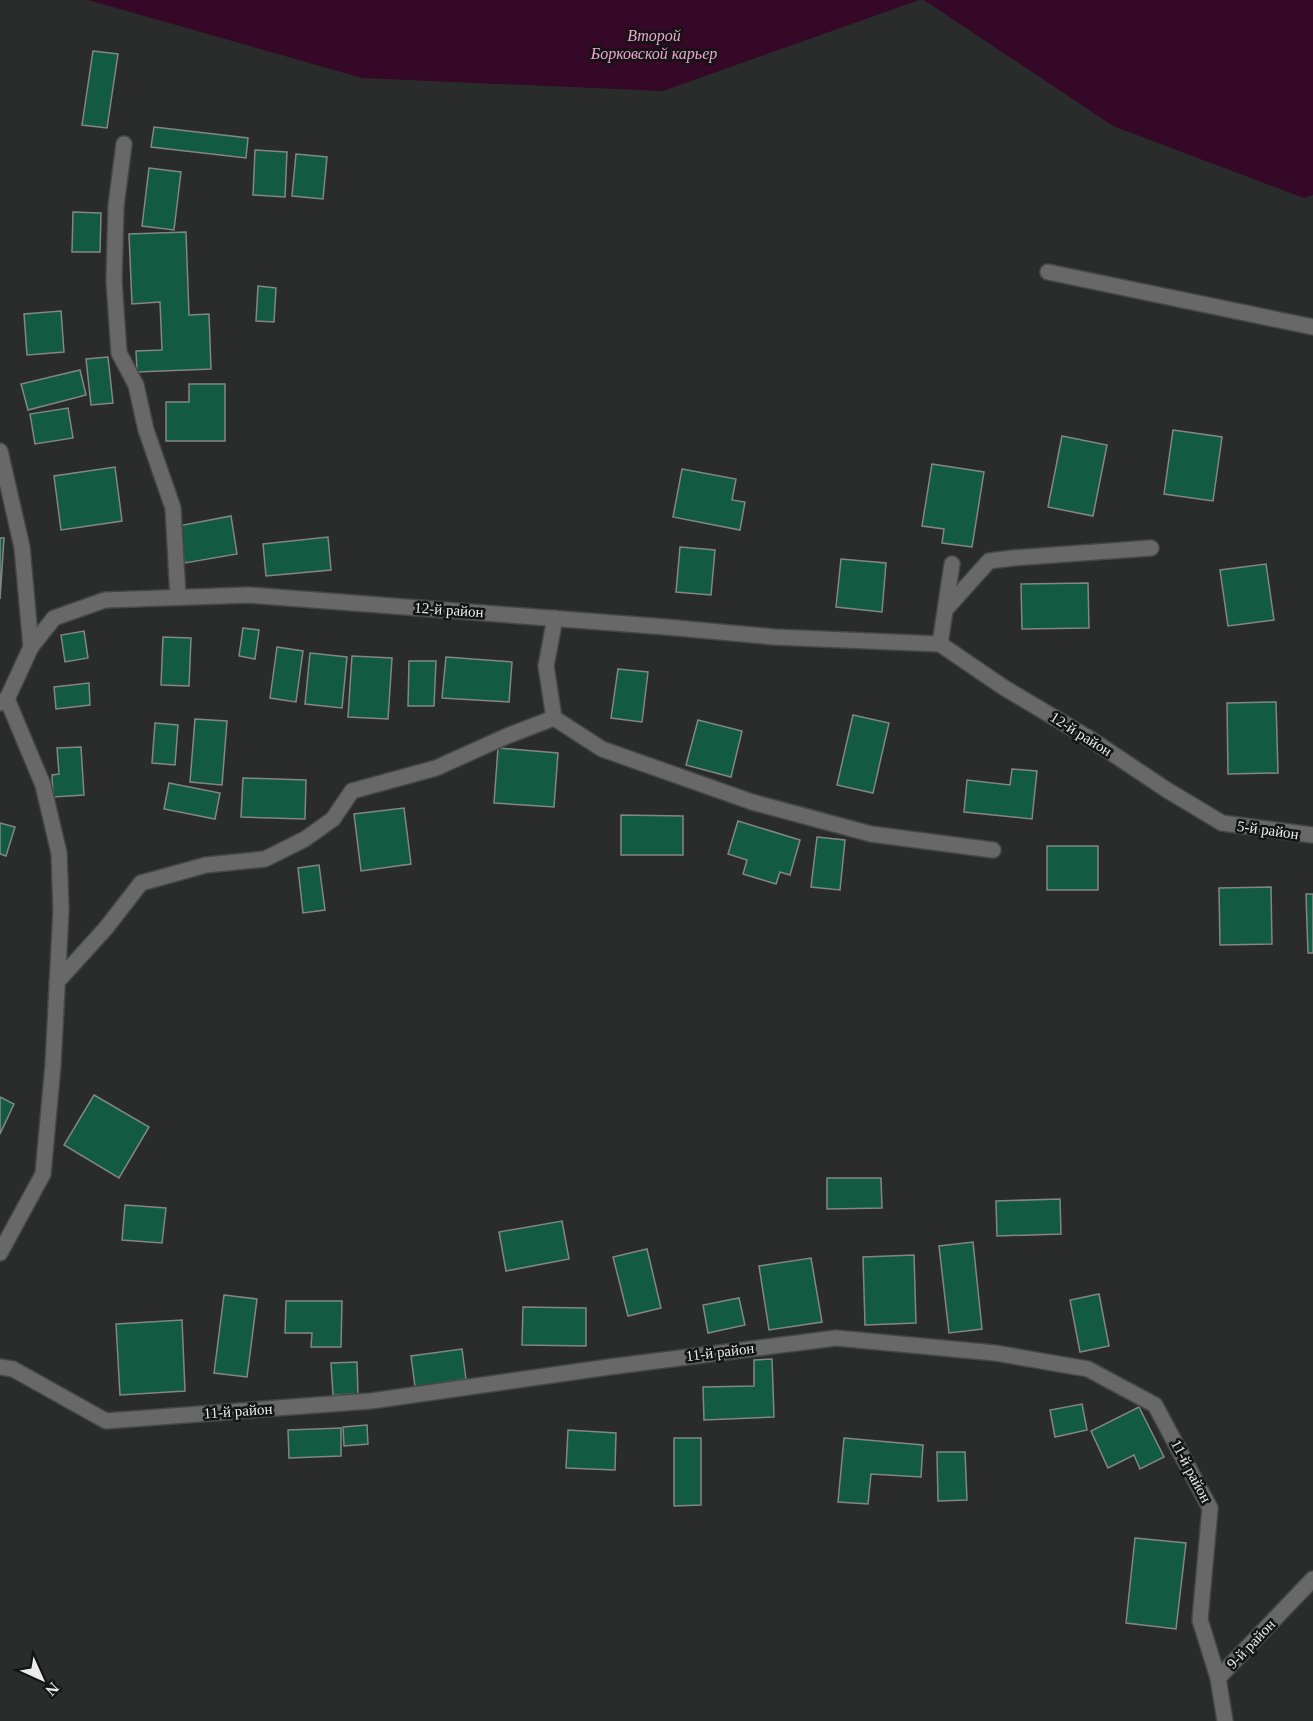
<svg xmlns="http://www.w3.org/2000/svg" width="1313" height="1721" viewBox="0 0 1313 1721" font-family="Georgia,serif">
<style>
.water{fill:#340826}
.building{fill:#135a42;stroke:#838685;stroke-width:1.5}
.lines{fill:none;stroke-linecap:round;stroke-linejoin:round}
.service-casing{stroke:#454746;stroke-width:18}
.minor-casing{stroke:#454746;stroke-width:18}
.service{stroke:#676867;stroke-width:15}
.minor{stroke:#676867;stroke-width:15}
.labels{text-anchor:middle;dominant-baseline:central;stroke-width:5;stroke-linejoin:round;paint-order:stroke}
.street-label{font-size:15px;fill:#eaebea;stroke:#131414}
.water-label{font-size:16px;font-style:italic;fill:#f1a3d2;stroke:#131414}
</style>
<rect width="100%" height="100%" fill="#2a2c2b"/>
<!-- water -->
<g class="water">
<path d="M88 0H919L663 91 362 78Z"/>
<path d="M924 0H1313V195L1304 198 1113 126Z"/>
</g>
<!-- building -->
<g class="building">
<path d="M93 51 118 54 107 128 82 125Z"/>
<path d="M154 127 248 138 246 158 151 147Z"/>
<path d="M255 150 287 152 285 197 253 195Z"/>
<path d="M296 154 327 157 323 199 292 196Z"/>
<path d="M149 168 181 172 174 230 142 226Z"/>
<path d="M73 212 101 213 100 252H72Z"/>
<path d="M186 232 189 315 209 314 211 369 137 372 136 351 162 350 160 302 132 304 129 234Z"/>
<path d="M258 286 276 288 274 322 256 321Z"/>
<path d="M61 311 64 352 27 355 24 314Z"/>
<path d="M108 357 113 403 91 405 86 359Z"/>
<path d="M80 370 86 395 28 410 21 384Z"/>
<path d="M189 384H225V441H166V402H189Z"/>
<path d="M68 408 73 438 35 444 30 414Z"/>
<path d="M1173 430 1222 437 1213 501 1164 494Z"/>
<path d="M1062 436 1107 445 1093 516 1048 507Z"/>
<path d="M932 464 984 472 972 547 942 543 944 529 922 526Z"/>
<path d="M115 467 122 521 61 530 54 476Z"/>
<path d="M682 469 736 479 732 500 745 502 740 530 673 517Z"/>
<path d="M231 516 237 554 185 563 178 526Z"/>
<path d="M328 537 331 570 266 576 263 544Z"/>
<path d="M0 538H4L0 599Z"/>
<path d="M680 547 715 550 711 595 676 592Z"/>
<path d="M841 559 886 563 882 612 836 607Z"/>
<path d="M1266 564 1274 620 1228 626 1220 570Z"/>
<path d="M1088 583 1089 628 1022 629 1021 584Z"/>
<path d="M243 628 259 630 255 659 239 656Z"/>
<path d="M84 631 88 658 65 662 61 635Z"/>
<path d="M163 637 191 638 189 686 161 685Z"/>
<path d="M277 647 303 651 296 702 270 698Z"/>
<path d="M310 653 347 657 342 708 305 704Z"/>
<path d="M352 656 392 658 388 719 348 717Z"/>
<path d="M446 657 512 662 509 702 442 698Z"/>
<path d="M409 661H436L434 706H408Z"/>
<path d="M618 669 648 672 642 722 611 718Z"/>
<path d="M89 683 90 705 56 709 54 687Z"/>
<path d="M1276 702 1278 773 1228 774 1227 703Z"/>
<path d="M853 715 889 723 873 793 837 785Z"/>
<path d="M195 719 227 721 222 785 190 782Z"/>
<path d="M698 720 742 731 731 777 686 765Z"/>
<path d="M155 723 178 725 175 765 152 763Z"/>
<path d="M81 747 84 795 53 797 52 775 59 774 57 748Z"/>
<path d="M498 748 558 753 554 807 494 803Z"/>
<path d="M1012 769 1037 771 1032 819 964 812 967 780 1010 785Z"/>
<path d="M243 778 306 780 305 819 241 817Z"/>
<path d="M169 783 220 793 215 819 164 809Z"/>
<path d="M404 808 411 864 361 871 354 814Z"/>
<path d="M621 815 683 816V855H621Z"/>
<path d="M738 821 800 840 790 875 780 872 776 884 743 874 747 860 728 854Z"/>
<path d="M0 823 15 827 6 856 0 854Z"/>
<path d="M817 837 845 840 840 890 811 887Z"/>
<rect x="1047" y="846" width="51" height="44"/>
<path d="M319 865 325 910 303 913 298 868Z"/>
<path d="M1271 887 1272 944 1220 945 1219 888Z"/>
<path d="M1306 894H1313V953H1308Z"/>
<path d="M94 1095 149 1127 119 1178 64 1145Z"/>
<path d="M0 1097 14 1104 0 1134Z"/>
<path d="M827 1178H881L882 1208 827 1209Z"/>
<path d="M1060 1199 1061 1234 997 1236 996 1201Z"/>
<path d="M125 1205 166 1208 162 1243 122 1240Z"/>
<path d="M562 1221 569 1259 506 1271 499 1232Z"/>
<path d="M973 1242 982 1329 949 1333 939 1246Z"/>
<path d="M647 1249 661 1308 628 1316 613 1257Z"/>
<path d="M914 1255 916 1323 865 1325 863 1257Z"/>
<path d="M811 1258 822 1322 769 1330 759 1266Z"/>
<path d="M1099 1294 1109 1346 1080 1352 1070 1300Z"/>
<path d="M224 1295 257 1299 247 1377 214 1373Z"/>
<path d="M739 1298 745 1325 708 1333 703 1305Z"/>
<path d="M286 1301H342L341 1347H311L312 1333H285Z"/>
<path d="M523 1307 586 1308V1346L522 1345Z"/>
<path d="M182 1320 185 1391 120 1395 116 1324Z"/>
<path d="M462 1349 466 1379 415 1387 411 1356Z"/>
<path d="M772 1359 774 1417 704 1420 703 1387 754 1386V1360Z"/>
<path d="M357 1362 358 1394 333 1395 331 1363Z"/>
<path d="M1082 1404 1087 1430 1055 1437 1050 1410Z"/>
<path d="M1139 1407 1164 1457 1140 1469 1134 1455 1108 1468 1091 1431Z"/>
<path d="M367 1425 368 1444 344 1446 343 1427Z"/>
<path d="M341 1428V1456L289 1458 288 1430Z"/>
<path d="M568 1430 616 1433 615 1470 566 1468Z"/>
<path d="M674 1438H701V1505L674 1506Z"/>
<path d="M844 1438 923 1445 921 1477 871 1474 868 1504 838 1502Z"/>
<path d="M937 1452H965L967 1500 938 1501Z"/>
<path d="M1135 1538 1186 1543 1176 1629 1126 1623Z"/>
</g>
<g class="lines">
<!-- service casing -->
<g class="service-casing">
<g id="service">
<path d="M124 144 116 206 114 281 119 353 136 385 146 430 173 508 178 597"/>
<path d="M0 451 22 547 31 647"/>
<path d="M952 564 940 644 1003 687 1092 740 1167 790 1222 823 1313 835"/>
<path d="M946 609 989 561 1013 558 1151 548"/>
<path d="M555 618 546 666 554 718 602 749 752 802 871 834 993 850"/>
<path d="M7 699 31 647 54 618 105 600 249 595 666 627 774 637 940 644"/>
<path d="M0 703 7 699 43 785 59 853 61 910 53 1065 43 1174 0 1253"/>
<path d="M57 982 106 928 141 883 206 865 265 859 305 839 333 819 352 791 436 768 507 736 554 718"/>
</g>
</g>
<!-- minor casing -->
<g class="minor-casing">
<g id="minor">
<path d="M1048 272 1313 327"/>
<path d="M0 1367 13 1369 106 1421 371 1401 609 1367 836 1338 995 1353 1088 1369 1155 1405 1210 1508 1200 1620 1218 1678 1225 1721"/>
<path d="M1218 1678 1313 1579"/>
</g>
</g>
<!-- service -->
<use href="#service" class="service"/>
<!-- minor -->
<use href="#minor" class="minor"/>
</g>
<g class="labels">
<!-- street labels -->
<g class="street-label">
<text transform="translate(449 610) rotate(4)">12-й район</text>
<text transform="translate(1081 734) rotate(32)">12-й район</text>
<text transform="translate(1268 830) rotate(8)">5-й район</text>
<text transform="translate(720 1352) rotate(-7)">11-й район</text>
<text transform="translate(238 1411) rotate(-4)">11-й район</text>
<text transform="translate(1191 1471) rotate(62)">11-й район</text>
<text transform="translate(1251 1644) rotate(-46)">9-й район</text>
</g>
<!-- water labels -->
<g class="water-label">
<text x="654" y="35">Второй<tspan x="654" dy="18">Борковской карьер</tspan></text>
</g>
</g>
<!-- north arrow -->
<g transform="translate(42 1679) rotate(135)" stroke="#131414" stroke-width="4.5" paint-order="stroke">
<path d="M0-4.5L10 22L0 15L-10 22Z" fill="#eaebea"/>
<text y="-9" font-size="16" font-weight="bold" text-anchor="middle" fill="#eaebea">N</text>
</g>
</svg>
